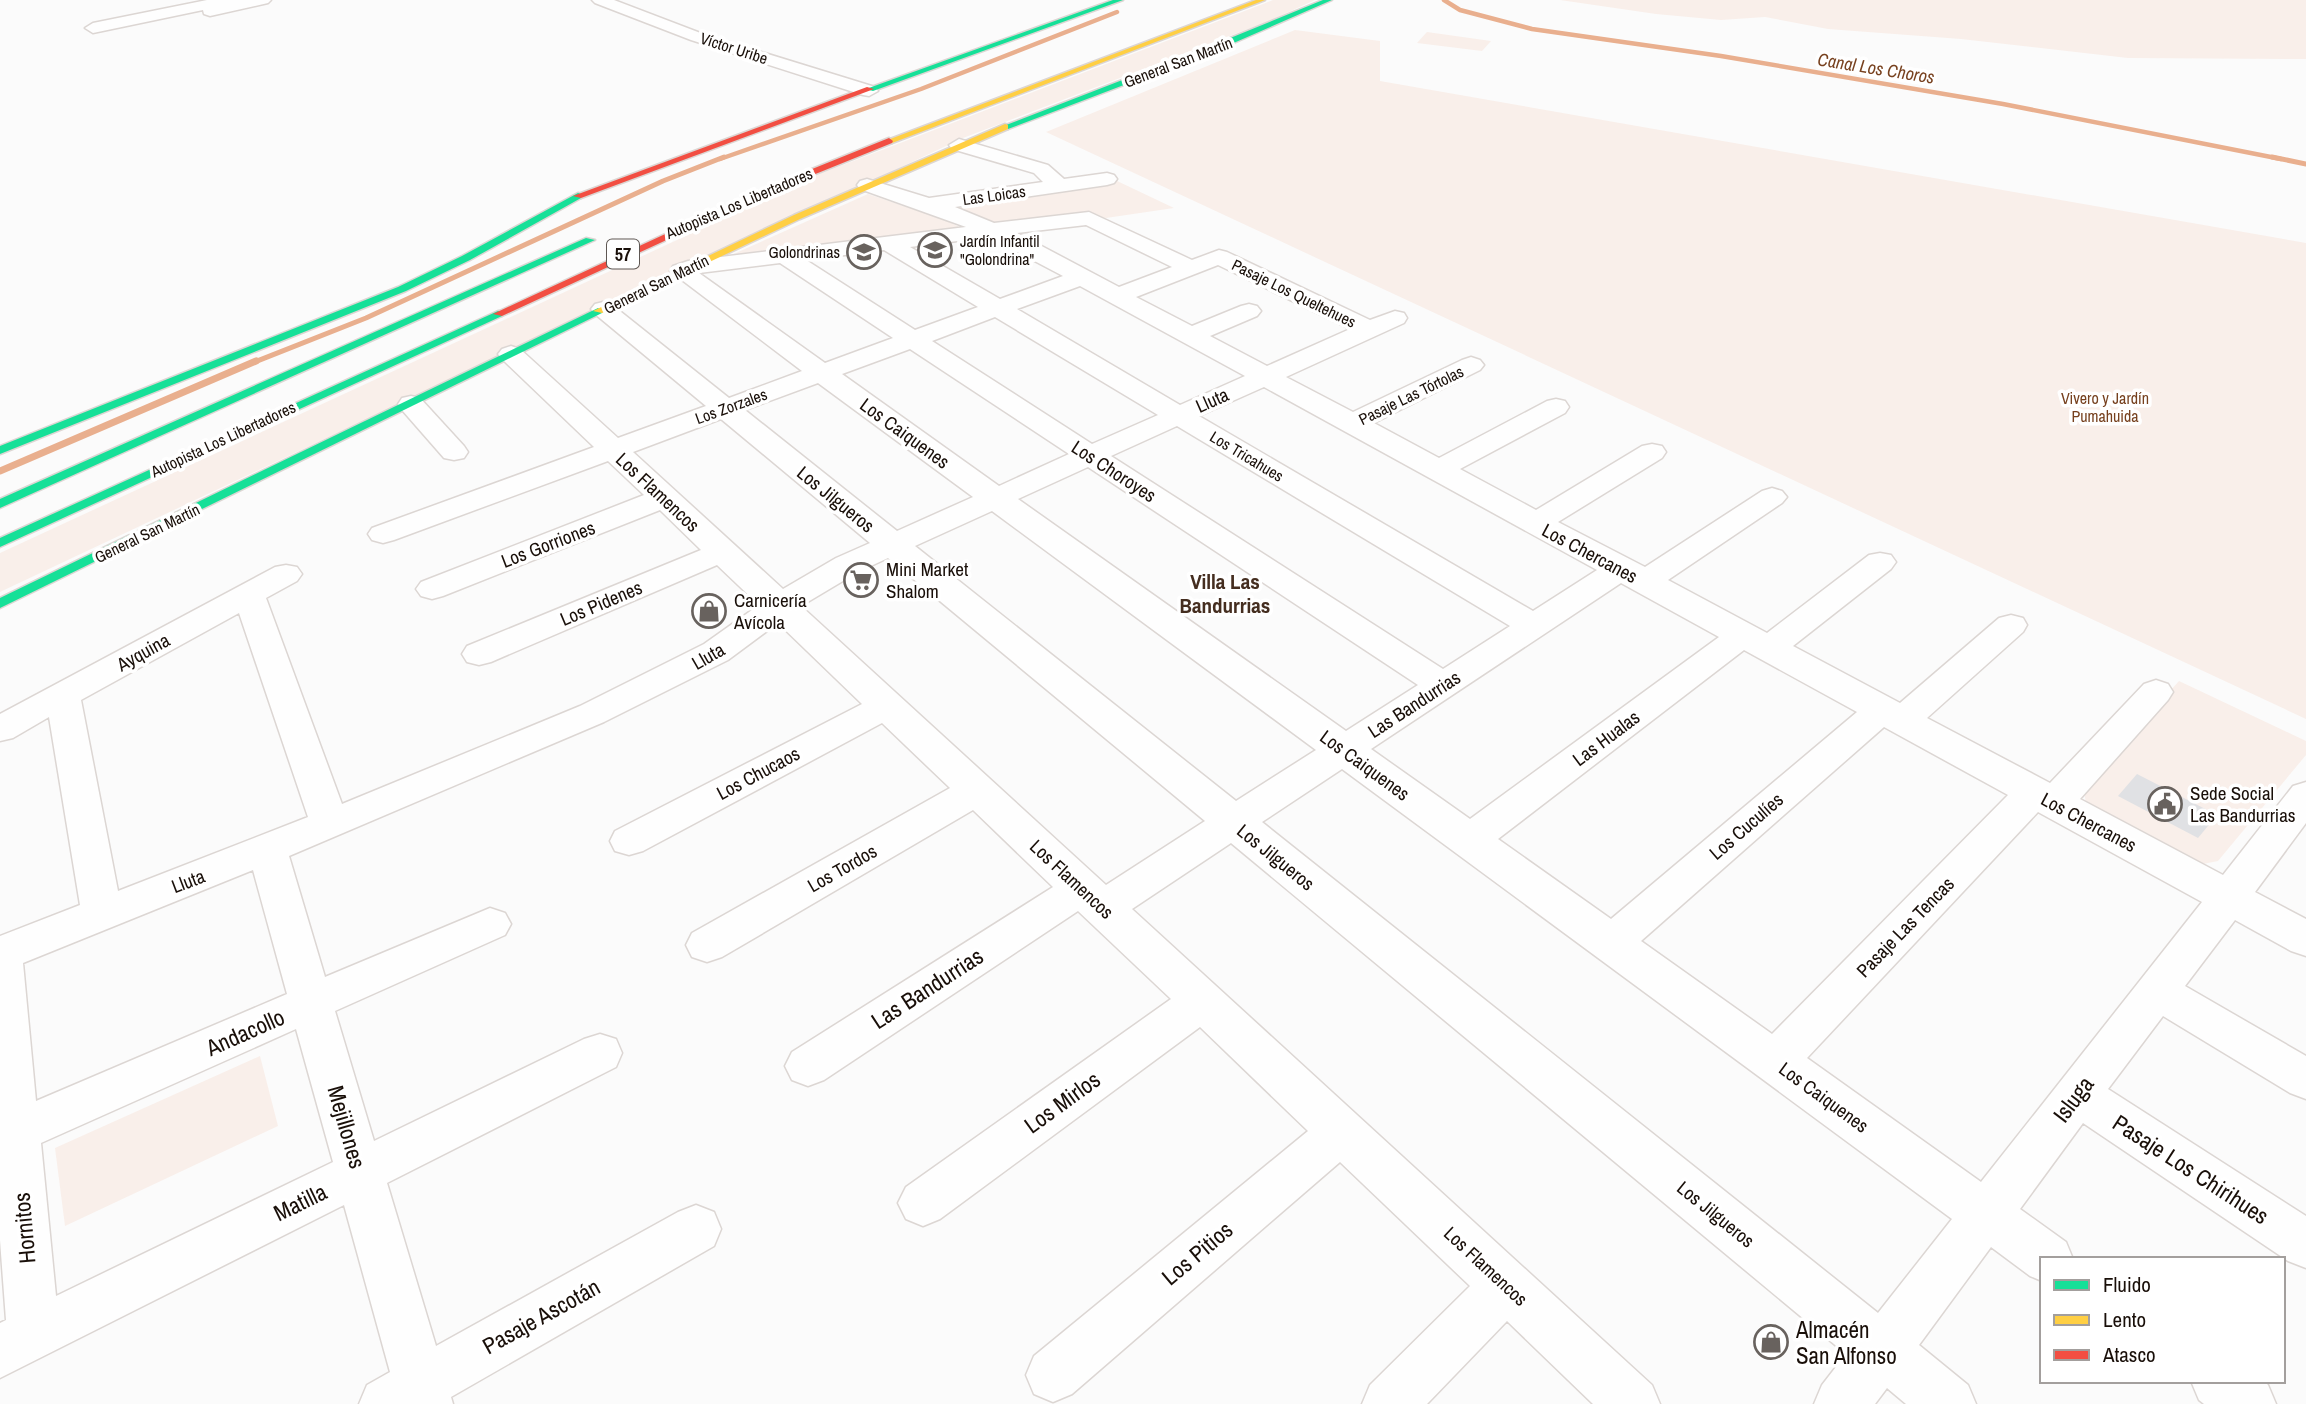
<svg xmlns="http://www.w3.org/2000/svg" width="2306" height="1404" viewBox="0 0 2306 1404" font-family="'Archivo Narrow',sans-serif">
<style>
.green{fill:#f9efea}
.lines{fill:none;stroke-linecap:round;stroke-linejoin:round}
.stream-far2{stroke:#e9af8e;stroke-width:4.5}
.stream-far1{stroke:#e9af8e;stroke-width:5}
.stream{stroke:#e9af8e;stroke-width:7}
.building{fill:#e0e1e4}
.street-casing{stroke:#dcd6d3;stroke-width:3}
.fast-casing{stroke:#dcd6d3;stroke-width:3}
.slow-casing{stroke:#dcd6d3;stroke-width:3}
.jam-casing{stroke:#dcd6d3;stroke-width:3}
.street{fill:#fefefe;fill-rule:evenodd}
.fast{fill:#16e098;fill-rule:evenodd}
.slow{fill:#ffcf43;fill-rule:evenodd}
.jam{fill:#f24e42;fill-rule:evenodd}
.labels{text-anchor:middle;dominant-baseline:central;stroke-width:7;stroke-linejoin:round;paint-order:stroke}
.far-street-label{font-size:16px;fill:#190f09;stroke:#fff}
.far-poi-label{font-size:16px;fill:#190f09;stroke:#fff;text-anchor:start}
.far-park-label{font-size:16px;fill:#76401e;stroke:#fff}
.far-water-label{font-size:18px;font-style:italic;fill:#784220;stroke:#fff}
.shield{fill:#fff;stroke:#5e5753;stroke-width:2}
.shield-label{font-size:18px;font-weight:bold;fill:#190f09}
.street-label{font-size:19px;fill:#190f09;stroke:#fff}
.poi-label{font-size:19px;fill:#190f09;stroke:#fff;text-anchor:start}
.neighbourhood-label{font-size:21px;font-weight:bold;fill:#452e20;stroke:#fff}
.near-street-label{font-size:23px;fill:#190f09;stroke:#fff}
.near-poi-label{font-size:23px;fill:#190f09;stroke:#fff;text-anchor:start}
</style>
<rect width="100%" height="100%" fill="#fbfbfb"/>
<!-- green -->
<g class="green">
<path d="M1273 0H1315L1269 21 963 138 0 592V553L822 173Z"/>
<path d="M1560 0H2306V59L2128 58 1961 39 1828 29 1765 17 1721 20 1656 14Z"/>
<path d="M1295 30 1380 41V81L2306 243V719L1046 132Z"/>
<path d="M1427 32 1491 41 1482 51 1417 43Z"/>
<path d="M1115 180 1174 208 1106 218 1084 215 1001 226 950 205Z"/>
<path d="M868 194 942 219 971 232 718 261Z"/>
<path d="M2179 681 2306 741V755L2218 861 2203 864 2086 803 2083 787Z"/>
<path d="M260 1056 278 1126 65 1226 55 1148Z"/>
</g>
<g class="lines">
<!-- stream-far2 -->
<g class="stream-far2">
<path d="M1444 0 1460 10 1532 29 1721 56 2003 104 2281 159"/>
<path d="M720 159 921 89 1117 12"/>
</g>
<!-- stream-far1 -->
<g class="stream-far1">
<path d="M2272 157 2306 164"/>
<path d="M252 363 366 318 663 181 724 157"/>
</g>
<!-- stream -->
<path class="stream" d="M0 471 256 361"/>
</g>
<!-- building -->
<path class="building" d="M2137 774 2217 815 2198 838 2118 796Z"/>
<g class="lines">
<!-- street casing -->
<g class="street-casing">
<g id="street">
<path d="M207 0H271L268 3 210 16 204 14 203 10 93 33 85 28 93 23Z"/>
<path d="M592 0H614L703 34 875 87 878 91 869 96 863 95 691 40 595 3Z"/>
<path d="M959 139 1048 165 1064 179 1107 173 1114 175 1117 179 1114 183 1107 185 955 207 994 223 1089 212 1192 260 1219 250 1227 252 1370 320 1395 311 1404 313 1407 318 1404 323 1286 377 1353 412 1462 360 1471 357 1480 360 1484 365 1480 370 1374 423 1439 458 1547 401 1556 399 1565 401 1569 407 1565 413 1460 469 1536 510 1642 446 1652 444 1662 446 1666 452 1662 458 1558 522 1645 567 1762 491 1772 488 1782 491 1787 497 1782 503 1668 580 1767 633 1869 555 1880 553 1891 555 1896 562 1891 569 1793 646 1900 703 1999 618 2011 615 2023 618 2027 625 2023 632 1927 718 2050 783 2144 684 2156 680 2168 684 2173 692 2168 700 2080 799 2223 875 2293 786 2306 782V823L2255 892 2306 919V956L2291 951 2235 920 2185 986 2306 1056V1099L2290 1093 2163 1016 2108 1089 2306 1216V1268L2288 1261 2083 1123 2020 1209 2066 1242 2073 1259H2042V1281L2030 1276 1991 1247 1919 1345 1968 1385 1976 1404H1906L1887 1388 1875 1404H1814L1822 1385 1846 1354 1231 843 1132 909 1652 1385 1660 1404H1593L1507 1321 1427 1404H1362L1370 1385 1470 1286 1340 1162 1072 1394 1053 1402 1034 1394 1026 1375 1034 1356 1308 1131 1200 1027 940 1219 923 1226 906 1219 898 1203 906 1187 1171 999 1078 911 824 1080 808 1086 792 1080 785 1066 792 1052 1053 887 973 810 722 957 707 962 692 957 686 945 692 933 950 788 882 723 643 851 629 855 615 851 610 841 615 831 862 704 778 623 728 660 604 722 289 856 325 977 490 908 505 913 511 924 505 935 335 1011 374 1141 584 1039 600 1034 616 1039 622 1053 616 1067 387 1183 436 1346 678 1212 696 1205 714 1212 721 1229 714 1246 451 1397 453 1404H359L367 1385 390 1372 344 1205 0 1378V1323L6 1320 0 1240V936L80 905 49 717 13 738 0 741V714L275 567 286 565 297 567 302 574 297 581 266 598 342 804 580 706 704 644 759 605 717 565 491 662 479 665 467 662 462 654 467 646 701 550 660 510 443 596 432 599 421 596 416 589 421 582 644 495 608 461 394 540 383 543 372 540 368 534 372 528 594 447 502 359 498 354 502 349 511 346 520 349 618 438 706 406 595 314 591 309 595 304 603 302 611 304 729 398 802 371 670 271 673 266 688 261 966 227 860 189 857 185 860 181 867 179 929 198 1043 182 1034 173 952 149 949 145ZM1086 225 1172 267 1119 287 1017 233ZM989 237 1063 276 1000 299 910 247ZM884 250 978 307 915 330 806 260ZM780 263 893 338 825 363 699 273ZM1218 265 1350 329 1267 366 1210 336 1257 316 1261 311 1257 306 1249 304 1241 306 1192 326 1136 297ZM1080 286 1245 376 1180 405 1017 309ZM995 317 1158 415 1092 444 932 341ZM910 349 1069 454 999 486 842 374ZM818 383 973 497 897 531 745 410ZM1264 387 1597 570 1533 611 1199 416ZM721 419 870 543 836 558 783 589 633 452ZM1177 426 1510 626 1443 669 1111 456ZM1088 467 1418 685 1346 731 1018 499ZM992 511 1316 750 1236 801 915 546ZM888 558 1205 821 1106 885 801 606 858 572ZM1621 583 1719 637 1470 819 1371 749ZM239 613 308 817 118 891 81 700ZM1744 650 1857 712 1611 919 1498 839ZM1884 727 2008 795 1772 1034 1641 941ZM1342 769 1952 1219 1878 1313 1262 822ZM2038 812 2202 902 1981 1182 1807 1058ZM253 870 287 994 36 1101 23 963ZM296 1029 333 1162 56 1296 41 1143Z"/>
<path d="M411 396 420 398 464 446 468 452 464 458 454 460 444 458 402 410 398 404 402 398Z"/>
<path d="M2191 1381H2264L2268 1385 2276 1404H2204L2199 1400Z"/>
</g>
</g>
<!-- fast casing -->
<g class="fast-casing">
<g id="fast">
<path d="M1113 0H1123L873 91 866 89Z"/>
<path d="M1323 0H1332L1229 45 1008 129 1001 127 1223 41Z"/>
<path d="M578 193 581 194V198L470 260 406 291 0 454V446L398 287 462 256Z"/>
<path d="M586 238 595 240 0 508V499Z"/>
<path d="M598 308 603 311 602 313 0 608V598Z"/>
<path d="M498 311 502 312V316L0 547V538Z"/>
</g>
</g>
<!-- slow casing -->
<g class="slow-casing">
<g id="slow">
<path d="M1256 0H1265L892 143 885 141Z"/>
<path d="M1005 124 1008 125V129L800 219 602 313 593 311 794 215Z"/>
</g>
</g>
<!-- jam casing -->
<g class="jam-casing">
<g id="jam">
<path d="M867 87 874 89 581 198 573 196Z"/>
<path d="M889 138 893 141 892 143 766 194 502 316 493 314 760 190Z"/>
</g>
</g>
<!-- street -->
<use href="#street" class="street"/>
<!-- fast -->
<use href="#fast" class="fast"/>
<!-- slow -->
<use href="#slow" class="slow"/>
<!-- jam -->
<use href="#jam" class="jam"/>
</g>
<!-- icons -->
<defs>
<g id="school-ring" transform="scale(1.75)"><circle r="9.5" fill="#fff" stroke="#68625e" stroke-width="1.5"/><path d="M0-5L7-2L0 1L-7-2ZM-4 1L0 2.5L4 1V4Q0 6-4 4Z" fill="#68625e"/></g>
<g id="supermarket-ring" transform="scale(1.75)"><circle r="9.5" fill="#fff" stroke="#68625e" stroke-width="1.5"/><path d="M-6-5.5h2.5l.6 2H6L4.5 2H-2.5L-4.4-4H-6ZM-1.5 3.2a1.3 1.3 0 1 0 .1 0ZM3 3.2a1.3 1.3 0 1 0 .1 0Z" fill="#68625e"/></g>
<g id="shop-ring" transform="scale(1.75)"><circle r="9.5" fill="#fff" stroke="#68625e" stroke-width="1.5"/><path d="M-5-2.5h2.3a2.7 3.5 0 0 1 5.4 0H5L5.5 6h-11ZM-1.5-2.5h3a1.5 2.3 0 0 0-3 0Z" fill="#68625e"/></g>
<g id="civic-ring" transform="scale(1.75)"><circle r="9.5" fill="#fff" stroke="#68625e" stroke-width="1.5"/><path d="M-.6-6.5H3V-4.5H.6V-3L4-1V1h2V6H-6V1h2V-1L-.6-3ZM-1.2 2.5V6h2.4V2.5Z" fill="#68625e"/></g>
</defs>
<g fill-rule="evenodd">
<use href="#school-ring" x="935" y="250"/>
<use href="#school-ring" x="864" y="252"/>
<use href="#supermarket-ring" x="861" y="580"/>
<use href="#shop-ring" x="709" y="611"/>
<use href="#civic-ring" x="2165" y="804"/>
<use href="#shop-ring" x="1771" y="1342"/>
</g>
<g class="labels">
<!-- far-street labels -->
<g class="far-street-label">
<text transform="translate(734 48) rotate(18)">Víctor Uribe</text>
<text transform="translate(1178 62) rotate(-21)">General San Martín</text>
<text transform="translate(994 195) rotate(-8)">Las Loicas</text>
<text transform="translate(739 203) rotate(-23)">Autopista Los Libertadores</text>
<text transform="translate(656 284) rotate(-26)">General San Martín</text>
<text transform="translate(1294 293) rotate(26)">Pasaje Los Queltehues</text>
<text transform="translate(1411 395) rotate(-26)">Pasaje Las Tórtolas</text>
<text transform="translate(731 406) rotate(-20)">Los Zorzales</text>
<text transform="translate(223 439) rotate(-25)">Autopista Los Libertadores</text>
<text transform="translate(1247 456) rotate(31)">Los Tricahues</text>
<text transform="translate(147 533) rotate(-26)">General San Martín</text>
</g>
<!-- far-poi labels -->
<g class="far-poi-label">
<text x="960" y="241">Jardín Infantil<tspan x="960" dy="18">"Golondrina"</tspan></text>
<text x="840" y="252" text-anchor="end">Golondrinas</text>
</g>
<!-- far-park labels -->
<g class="far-park-label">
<text x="2105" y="398">Vivero y Jardín<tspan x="2105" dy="18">Pumahuida</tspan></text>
</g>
<!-- far-water labels -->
<g class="far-water-label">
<text transform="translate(1876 68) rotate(9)">Canal Los Choros</text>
</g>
<!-- shield labels -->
<rect class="shield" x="607" y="239.5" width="32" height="29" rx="5"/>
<g class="shield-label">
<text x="623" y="254">57</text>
</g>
<!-- street labels -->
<g class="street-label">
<text transform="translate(1212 400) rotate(-24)">Lluta</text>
<text transform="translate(905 433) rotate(36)">Los Caiquenes</text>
<text transform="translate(1114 471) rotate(33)">Los Choroyes</text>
<text transform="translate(658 492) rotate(43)">Los Flamencos</text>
<text transform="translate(836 499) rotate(39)">Los Jilgueros</text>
<text transform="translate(548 544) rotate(-21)">Los Gorriones</text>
<text transform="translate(1590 553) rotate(28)">Los Chercanes</text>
<text transform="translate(601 603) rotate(-23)">Los Pidenes</text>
<text transform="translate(143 652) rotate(-29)">Ayquina</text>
<text transform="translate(708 656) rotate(-30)">Lluta</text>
<text transform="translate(1414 704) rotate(-33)">Las Bandurrias</text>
<text transform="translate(1606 738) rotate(-37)">Las Hualas</text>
<text transform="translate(1365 765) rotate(36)">Los Caiquenes</text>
<text transform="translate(758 773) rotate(-28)">Los Chucaos</text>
<text transform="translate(2089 822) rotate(28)">Los Chercanes</text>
<text transform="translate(1746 826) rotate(-41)">Los Cuculíes</text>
<text transform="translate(1276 857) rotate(39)">Los Jilgueros</text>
<text transform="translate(842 868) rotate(-30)">Los Tordos</text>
<text transform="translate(1072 879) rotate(43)">Los Flamencos</text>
<text transform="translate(188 881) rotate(-21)">Lluta</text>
<text transform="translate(1905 927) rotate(-46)">Pasaje Las Tencas</text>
<text transform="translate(1824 1097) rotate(36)">Los Caiquenes</text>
<text transform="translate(1716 1214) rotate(39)">Los Jilgueros</text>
<text transform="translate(1486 1266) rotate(43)">Los Flamencos</text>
</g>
<!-- poi labels -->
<g class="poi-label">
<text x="886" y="569">Mini Market<tspan x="886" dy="22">Shalom</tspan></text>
<text x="734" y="600">Carnicería<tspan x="734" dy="22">Avícola</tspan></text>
<text x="2190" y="793">Sede Social<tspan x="2190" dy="22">Las Bandurrias</tspan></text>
</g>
<!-- neighbourhood labels -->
<g class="neighbourhood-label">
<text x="1225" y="581">Villa Las<tspan x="1225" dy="24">Bandurrias</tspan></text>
</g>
<!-- near-street labels -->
<g class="near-street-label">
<text transform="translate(927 988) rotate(-33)">Las Bandurrias</text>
<text transform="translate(245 1032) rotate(-24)">Andacollo</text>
<text transform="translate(2073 1099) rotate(-53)">Isluga</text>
<text transform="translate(1062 1102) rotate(-36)">Los Mirlos</text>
<text transform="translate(347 1127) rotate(74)">Mejillones</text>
<text transform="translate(2191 1169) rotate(33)">Pasaje Los Chirihues</text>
<text transform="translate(300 1202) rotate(-26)">Matilla</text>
<text transform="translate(24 1228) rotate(-95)">Hornitos</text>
<text transform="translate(1197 1253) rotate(-40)">Los Pitios</text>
<text transform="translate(541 1316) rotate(-29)">Pasaje Ascotán</text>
</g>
<!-- near-poi labels -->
<g class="near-poi-label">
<text x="1796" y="1329">Almacén<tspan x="1796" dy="26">San Alfonso</tspan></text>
</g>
</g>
<!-- legend -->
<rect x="2040" y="1257" width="245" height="126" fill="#ffffff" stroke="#a39f9d" stroke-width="2"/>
<rect x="2054" y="1280" width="35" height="10" fill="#16e098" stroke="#a39f9d" stroke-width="2"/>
<text x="2103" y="1292" font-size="21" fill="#190f09">Fluido</text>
<rect x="2054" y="1315" width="35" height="10" fill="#ffcf43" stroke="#a39f9d" stroke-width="2"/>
<text x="2103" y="1327" font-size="21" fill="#190f09">Lento</text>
<rect x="2054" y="1350" width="35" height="10" fill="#f24e42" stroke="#a39f9d" stroke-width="2"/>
<text x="2103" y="1362" font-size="21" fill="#190f09">Atasco</text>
</svg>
